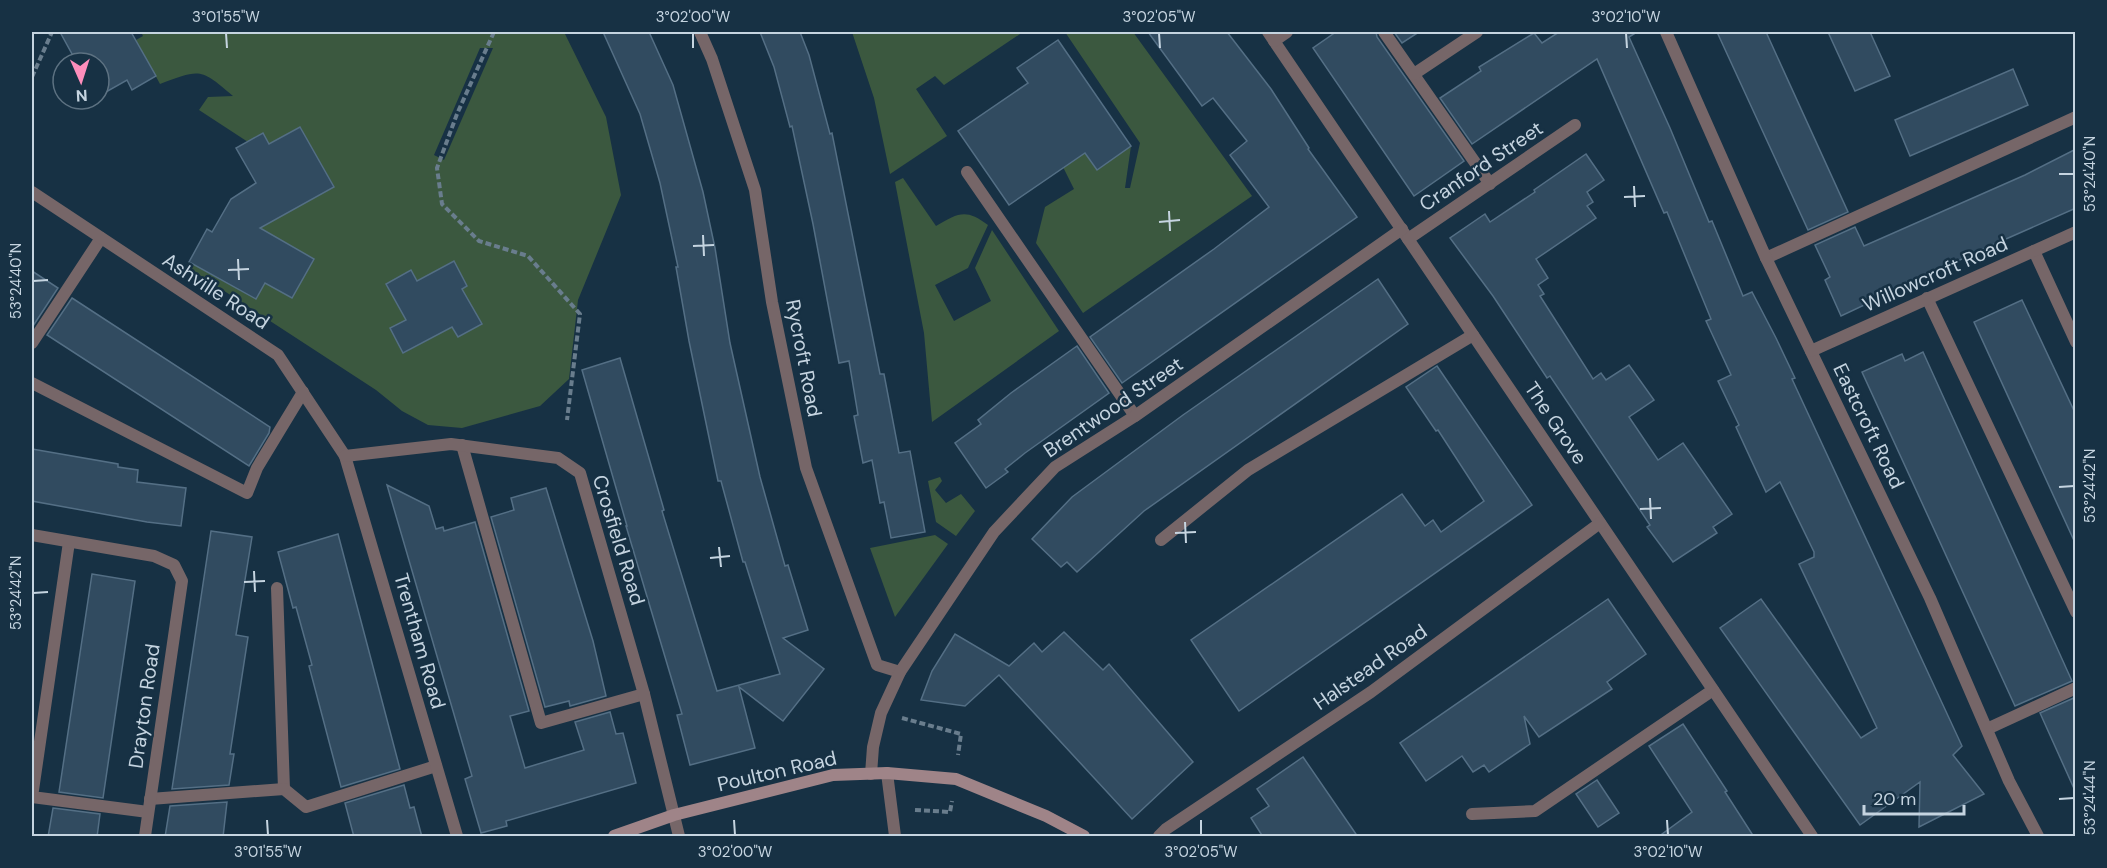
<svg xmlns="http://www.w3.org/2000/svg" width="2107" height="868" viewBox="0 0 2107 868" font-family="'DM Sans',sans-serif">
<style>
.green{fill:#3b583f;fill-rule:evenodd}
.building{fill:#314b60;stroke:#546f85;stroke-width:1.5}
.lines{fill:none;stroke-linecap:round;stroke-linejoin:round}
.path{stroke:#697d8d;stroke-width:4;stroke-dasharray:6 3;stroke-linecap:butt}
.service{stroke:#766668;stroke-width:12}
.minor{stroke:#766668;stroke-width:12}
.secondary{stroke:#9f8488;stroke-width:12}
.ticks{fill:none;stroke:#c5d4e0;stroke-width:2}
.labels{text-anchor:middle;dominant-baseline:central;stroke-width:5;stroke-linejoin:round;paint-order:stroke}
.street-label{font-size:20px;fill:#c5d4e0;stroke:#173144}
.neatline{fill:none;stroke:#c5d4e0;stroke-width:2}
.ticks-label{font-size:15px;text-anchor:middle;fill:#c5d4e0}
</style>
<rect width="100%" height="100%" fill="#173144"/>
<!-- green -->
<g class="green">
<path d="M141 32H564L606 117 621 195 578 300 569 379 540 406 462 428 428 425 402 411 376 390 186 266 189 262 256 299 265 283 253 225 334 186 300 127 269 144 248 142 199 110 208 97 233 96C200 68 201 69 160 84L136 40 143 36ZM480 48H493L444 160 434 155ZM454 261 467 286 462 289 481 324 452 327 404 353 390 328 406 320 386 284 411 270 417 281Z"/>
<path d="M852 32H1023L944 85 935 76 916 89 947 136 890 174 874 98Z"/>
<path d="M1065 32H1133L1252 196 1083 313 1036 243 1045 207 1074 189 1063 167 1085 153 1097 169 1131 146 1125 188H1130L1140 143Z"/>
<path d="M903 178 936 226C958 213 966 208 988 225L968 268 935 285 954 321 991 301 975 268 992 230 1059 331 932 422 924 333 895 182Z"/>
<path d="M940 477 942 481 935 490 946 503 961 494 975 511 956 536 936 522 928 481Z"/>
<path d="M935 535 948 544 895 617 870 548Z"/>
</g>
<!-- building -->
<g class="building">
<path d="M60 32H131L156 76 132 90 127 80 99 96V63H77Z"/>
<path d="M603 32H649L673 85 703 192 715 248 730 343 760 477 785 566 788 565 808 630 783 638 824 669 783 721 739 687 755 748 690 765 677 715 682 714 626 526H627L582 370 620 358 664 510 662 511 717 691 780 674 745 562H743L721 481H718L689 341 676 267H678L660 183 640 114Z"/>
<path d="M760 32H800L809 55 830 134 832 133 880 374H884L899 453 910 451 925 532 891 538 884 502 880 503 872 460 863 463 854 416 858 415 849 361 839 363 813 224 792 126 790 127 774 67Z"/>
<path d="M1148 32H1227L1271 89 1309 148 1308 149 1357 217 1122 383 1090 337 1214 249 1269 207 1230 155 1247 141 1213 98 1202 106Z"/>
<path d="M1336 32H1376L1377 37 1464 161 1414 196 1313 48Z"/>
<path d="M1394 32H1419L1402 43Z"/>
<path d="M1559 32H1637L1629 37 1670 128 1709 222 1712 221 1743 296 1752 292 1776 338 1795 378 1792 379 1962 746 1953 755 1984 794 1919 827 1920 782 1860 825 1720 628 1761 599 1861 738 1877 728 1799 564 1814 557V552L1780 482 1766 492 1736 427 1739 425 1718 381 1731 375 1706 321 1711 319 1667 212 1664 213 1597 59 1472 144 1440 98 1481 71 1479 67 1534 33 1542 43Z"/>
<path d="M1717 32H1766L1848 212 1808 230Z"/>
<path d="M1828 32H1870L1890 76 1855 91Z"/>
<path d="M1058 40 1131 146 1097 170 1085 153 1009 205 958 131 1028 83 1017 68Z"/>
<path d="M2013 69 2028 105 1910 156 1895 120Z"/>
<path d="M300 127 334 187 260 228 314 259 292 298 265 283 256 299 189 262 207 229 212 232 231 199 256 183 236 148 263 133 269 144Z"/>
<path d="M2076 149V208L1981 250 1841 316 1825 280 1830 277 1815 245 1855 227 1864 246 2025 175Z"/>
<path d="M1586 154 1604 180 1587 192 1593 202 1587 206 1596 218 1536 259 1548 278 1538 285 1544 294 1540 296 1593 379 1601 373 1606 380 1629 365 1654 400 1629 417 1658 460 1683 443 1732 514 1713 527 1717 533 1673 562 1647 527 1650 525 1550 376 1547 378 1493 296 1450 238 1485 214 1490 222 1535 192 1534 190Z"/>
<path d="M454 261 467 286 462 289 482 324 458 337 452 327 403 353 390 328 406 320 386 284 411 270 417 281Z"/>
<path d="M32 271 58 288 33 326 32 325Z"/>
<path d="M1378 279 1408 324 1144 511 1077 572 1067 562 1061 567 1032 539 1072 497 1183 415Z"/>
<path d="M72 298 270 427 269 433 249 466 47 335Z"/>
<path d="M2022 300 2076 415V545L1974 322Z"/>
<path d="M1077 346 1109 393 1025 453 1005 469 1008 472 986 488 955 443 981 424 978 420 1011 393Z"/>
<path d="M1923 352 2072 681 2015 706 1862 372 1902 354 1905 361Z"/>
<path d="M1437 366 1532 505 1239 711 1191 640 1402 494 1425 526 1433 520 1441 532 1484 501 1438 430 1436 431 1406 387Z"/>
<path d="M32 449 118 464V467L138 470 137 482 186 488 181 526 147 522 32 501Z"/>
<path d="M387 485 429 506 436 529 443 527 444 531 475 522 529 711 510 716 525 768 584 750 575 722 610 712 616 734 623 733 636 783 506 821 507 826 481 833 465 779 472 776Z"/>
<path d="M546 488 593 641 606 696 570 706 569 701 545 707 491 517 514 510 511 498Z"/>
<path d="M211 531 252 537 236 635 248 637 230 754H234L229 785 172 789Z"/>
<path d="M338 534 400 769 341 787 309 666 312 665 296 607 293 608 278 552Z"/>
<path d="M92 574 135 581 103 798 59 792Z"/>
<path d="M1608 599 1646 654 1607 682 1612 689 1539 737 1524 716 1530 744 1489 772 1484 765 1473 772 1462 756 1426 781 1400 743Z"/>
<path d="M1064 632 1103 670 1109 664 1193 762 1132 819 999 675 965 706 921 700 932 671 955 634 1009 666 1034 643 1042 652Z"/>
<path d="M2076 697V793L2040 713Z"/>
<path d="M1683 724 1727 791 1725 792 1754 837H1658L1692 812 1649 746Z"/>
<path d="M1303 757 1358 837H1263L1251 818 1269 806 1257 789Z"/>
<path d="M1597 780 1619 813 1598 827 1576 794Z"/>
<path d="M404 785 410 808 414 807 422 837H354L345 803Z"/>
<path d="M227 802 223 837H165L170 806Z"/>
<path d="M53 808 100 814 97 837H48Z"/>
</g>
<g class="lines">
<!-- path -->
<g class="path">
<path d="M494 32 457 114 437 168 442 204 479 241 528 256 580 314 567 420"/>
<path d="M32 77 52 32"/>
<path d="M902 718 961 734 958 755"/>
<path d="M915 810 950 812 952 801"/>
</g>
<!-- service -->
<g class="service">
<path d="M1384 32 1490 184"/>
<path d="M1414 74 1477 32"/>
<path d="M1766 258 2076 117"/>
<path d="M1927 298 2076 612"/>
<path d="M32 343 101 238"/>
<path d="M32 383 247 493 257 468 303 392"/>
<path d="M462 445 541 723 644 694"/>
<path d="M1161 540 1248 470 1473 335"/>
<path d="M69 542 32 797 148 812"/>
<path d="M277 588 284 789"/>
<path d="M1987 729 2076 688"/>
<path d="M150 799 284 789 306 807 436 766"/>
<path d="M1472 814 1535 811 1713 690"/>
</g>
<!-- minor -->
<g class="minor">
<path d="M700 32 712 59 755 190 772 302 806 468 877 665 900 672"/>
<path d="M1268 32 1812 836"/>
<path d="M1666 32 1766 258 1930 598 2009 781 2038 836"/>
<path d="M1274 41 1287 32"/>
<path d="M967 172 1135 416"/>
<path d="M32 192 278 355 345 456 457 836"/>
<path d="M1408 239 1575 125"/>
<path d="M2034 251 2076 342"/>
<path d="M1811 351 2076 232"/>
<path d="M345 456 451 444 558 458 580 473 644 694 679 836"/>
<path d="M32 535 154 556 174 565 182 581 145 836"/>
<path d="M887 773 895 836"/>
<path d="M871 774 873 747 881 713 900 672 994 532 1055 467 1135 416 1402 229"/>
<path d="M1159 836 1166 829 1371 692 1600 523"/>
</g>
<!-- secondary -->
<path class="secondary" d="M614 836 674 815 833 775 887 773 956 779 1046 816 1084 836"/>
</g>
<!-- ticks -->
<path class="ticks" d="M226 33 227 48M693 33V48M1159 33 1160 48M1626 33 1627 48M2059 174H2074M1634 186 1635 207M1624 197 1645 196M1169 211 1170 231M1159 222 1180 220M703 235 704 256M693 246 714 245M238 259 239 280M228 270 249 269M33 281 48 280M2059 487 2074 486M1650 498 1651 519M1640 509 1661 508M1185 522 1186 543M1175 533 1196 532M719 547 721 567M710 558 730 556M254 571 255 592M244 582 265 581M33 593 48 592M2059 799 2074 798M267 820 268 835M734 820 735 835M1201 820V835M1667 820 1668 835"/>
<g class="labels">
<!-- street labels -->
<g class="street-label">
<text transform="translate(1481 166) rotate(-34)">Cranford Street</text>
<text transform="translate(1935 274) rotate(-24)">Willowcroft Road</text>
<text transform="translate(216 291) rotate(33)">Ashville Road</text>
<text transform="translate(804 358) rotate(79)">Rycroft Road</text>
<text transform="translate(1113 407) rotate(-34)">Brentwood Street</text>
<text transform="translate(1556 423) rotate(56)">The Grove</text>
<text transform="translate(1869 426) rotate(64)">Eastcroft Road</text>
<text transform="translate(619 540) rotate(73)">Crosfield Road</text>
<text transform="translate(420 641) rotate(74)">Trentham Road</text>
<text transform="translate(1370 667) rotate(-35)">Halstead Road</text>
<text transform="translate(144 706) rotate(-82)">Drayton Road</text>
<text transform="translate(777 771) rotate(-13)">Poulton Road</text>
</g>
</g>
<!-- border -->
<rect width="2107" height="868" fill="none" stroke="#173144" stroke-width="66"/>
<!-- north arrow -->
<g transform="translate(81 81) rotate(177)"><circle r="28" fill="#173144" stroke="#5d7282" stroke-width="1.5"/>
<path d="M0-4.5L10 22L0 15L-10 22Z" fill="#fe8ebc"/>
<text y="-9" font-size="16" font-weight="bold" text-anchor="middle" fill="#c5d4e0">N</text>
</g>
<!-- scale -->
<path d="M1864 805v9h100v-9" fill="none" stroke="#c5d4e0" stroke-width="3"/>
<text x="1873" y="805" font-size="18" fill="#c5d4e0" stroke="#173144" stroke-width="4.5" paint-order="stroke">20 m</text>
<rect x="33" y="33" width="2041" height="802" class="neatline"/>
<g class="ticks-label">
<text x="226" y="22">3°01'55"W</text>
<text x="693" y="22">3°02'00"W</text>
<text x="1159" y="22">3°02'05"W</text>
<text x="1626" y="22">3°02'10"W</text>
<text transform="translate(2090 174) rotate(-90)" y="5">53°24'40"N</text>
<text transform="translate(16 281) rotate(-90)" y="5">53°24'40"N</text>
<text transform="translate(2090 486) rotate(-90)" y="5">53°24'42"N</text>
<text transform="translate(16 593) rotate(-90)" y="5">53°24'42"N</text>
<text transform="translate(2090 798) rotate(-90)" y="5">53°24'44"N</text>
<text x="268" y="857">3°01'55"W</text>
<text x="735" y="857">3°02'00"W</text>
<text x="1201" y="857">3°02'05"W</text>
<text x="1668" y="857">3°02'10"W</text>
</g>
</svg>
